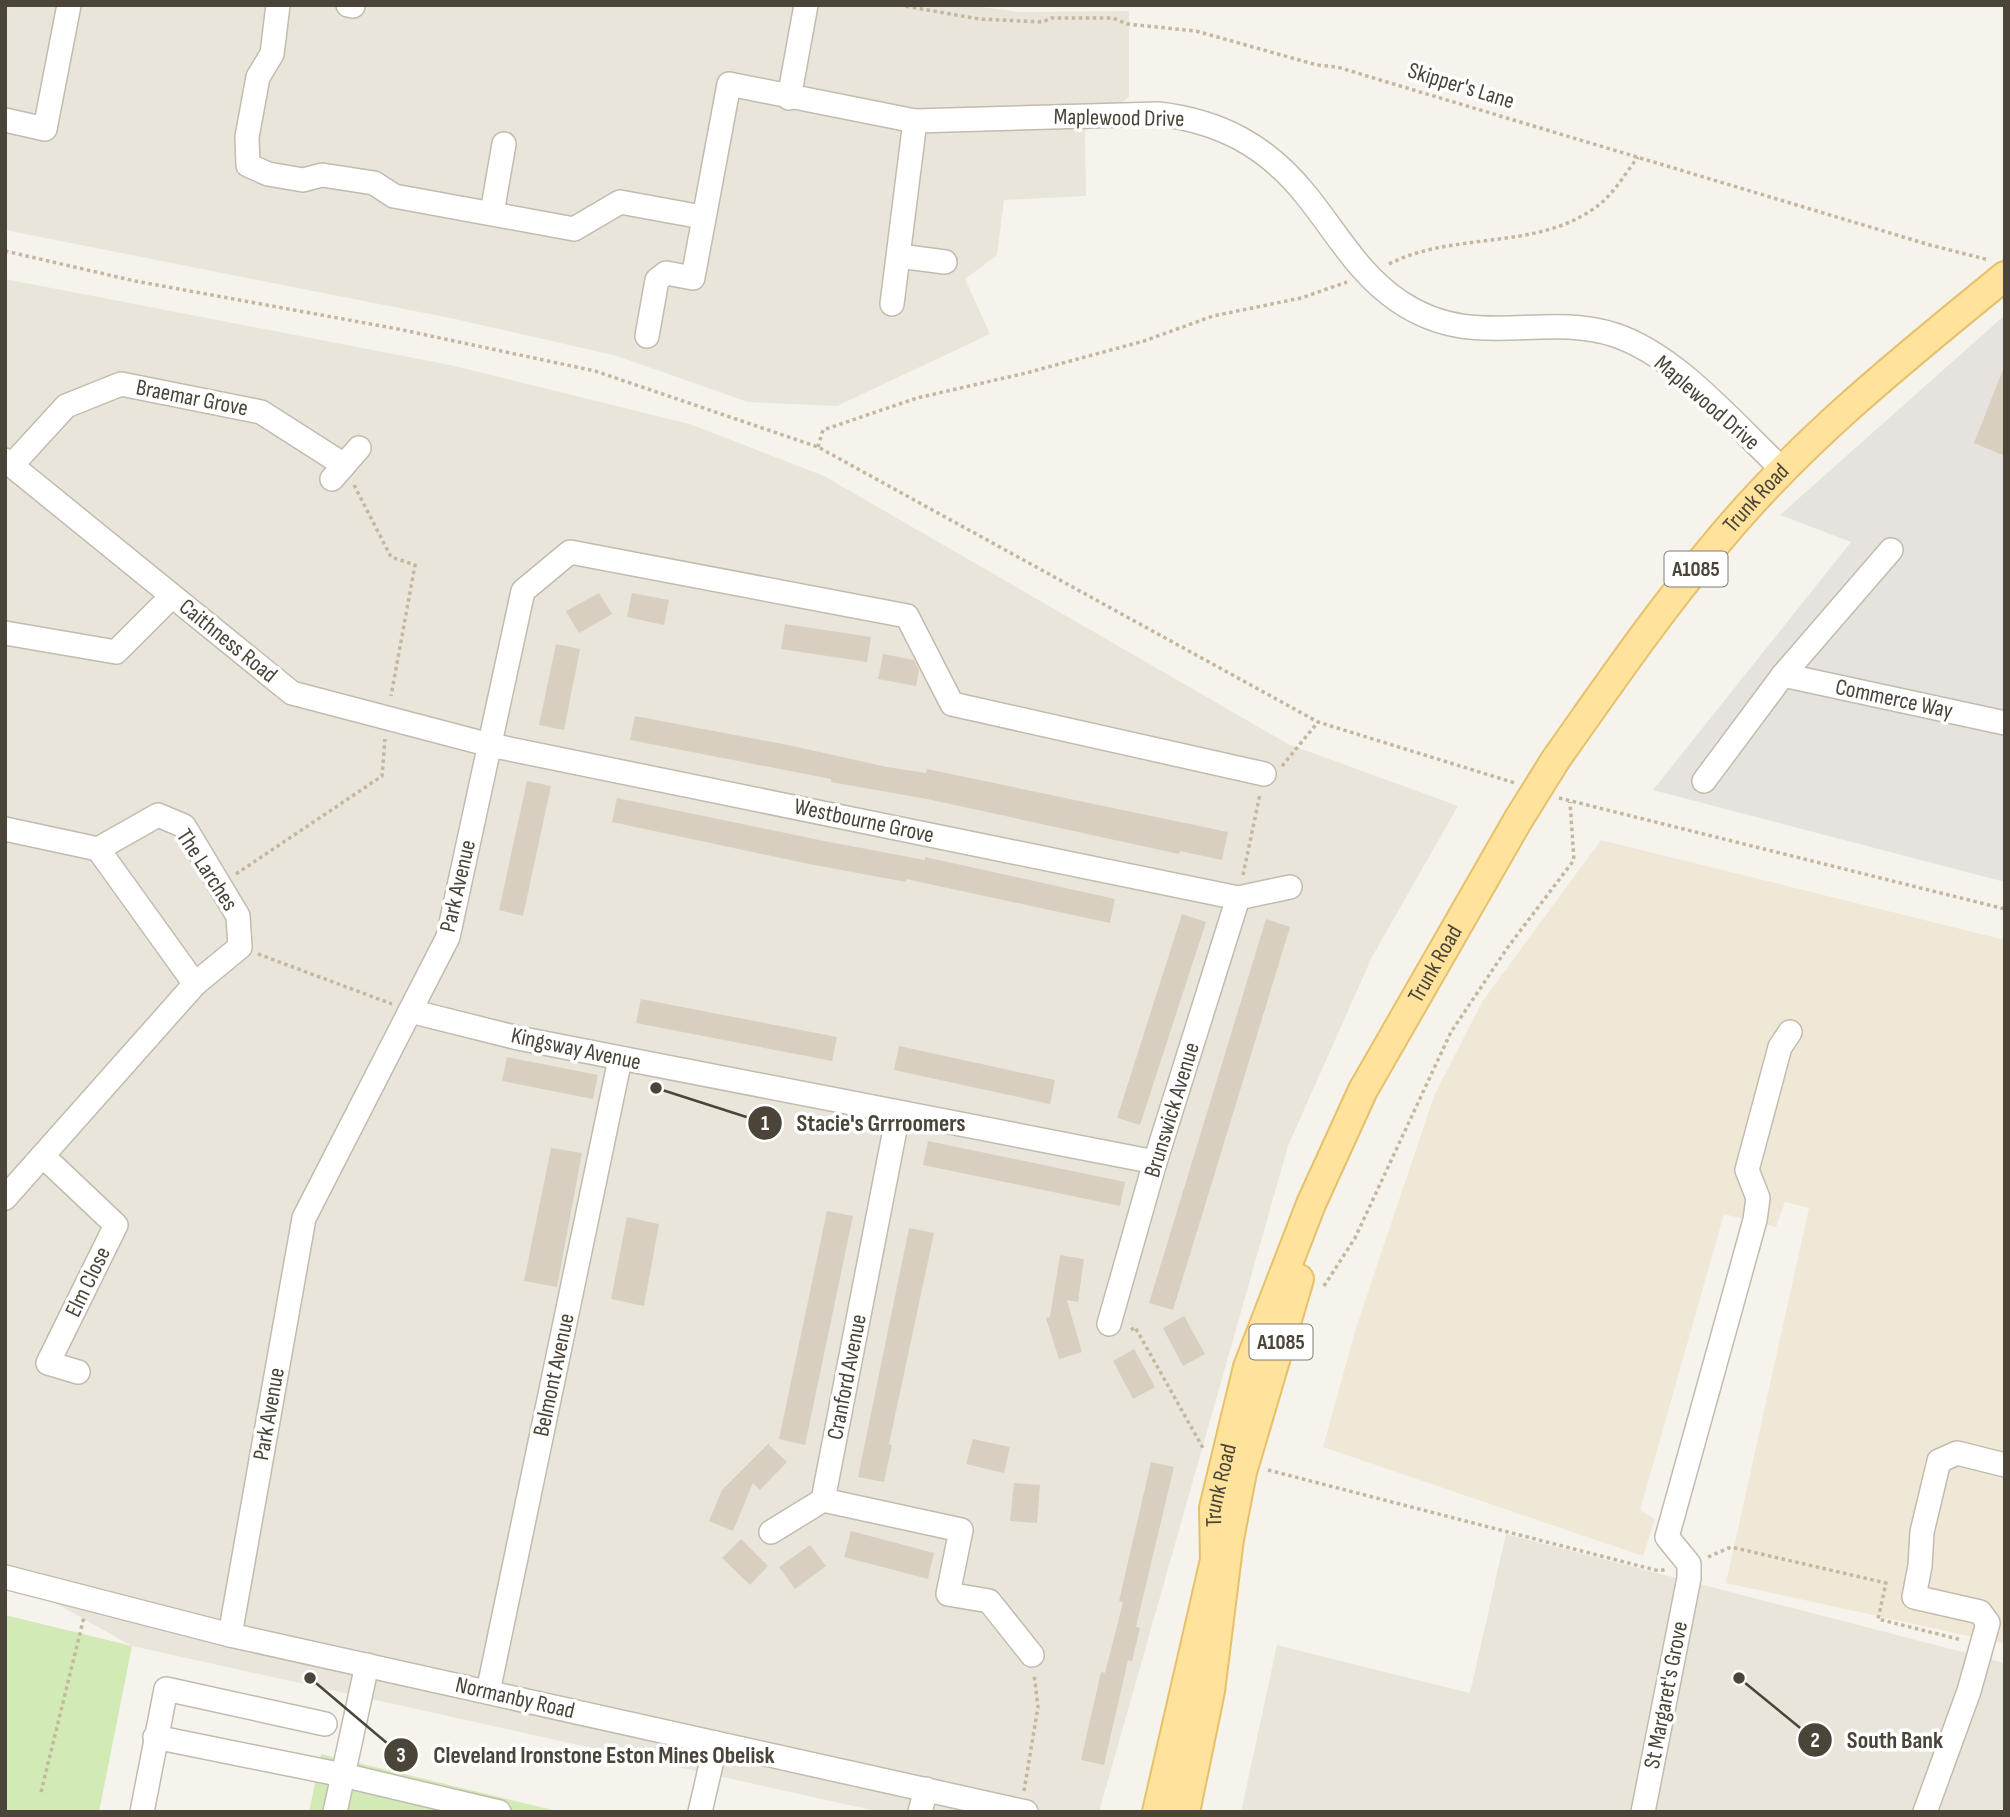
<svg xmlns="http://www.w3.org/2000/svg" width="2010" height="1817" viewBox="0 0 2010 1817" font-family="'Sofia Sans Condensed',sans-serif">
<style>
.residential{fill:#eae5da}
.industrial{fill:#e6e2dd}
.education{fill:#efe8d6}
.green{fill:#d2eab5}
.building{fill:#d8cfc1}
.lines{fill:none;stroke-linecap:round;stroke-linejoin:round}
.minor-casing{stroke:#c2bbae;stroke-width:26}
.major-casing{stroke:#e6c16a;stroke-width:32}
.path{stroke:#c4b79f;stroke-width:3.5;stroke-dasharray:3.5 3.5;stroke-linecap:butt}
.minor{stroke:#fff;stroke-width:23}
.major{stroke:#ffe39c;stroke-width:28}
.major-bridge-casing{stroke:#e6c16a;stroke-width:32;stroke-linecap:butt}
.major-bridge{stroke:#ffe39c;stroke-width:28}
.labels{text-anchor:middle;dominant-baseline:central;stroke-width:7;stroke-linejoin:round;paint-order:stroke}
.shield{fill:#fff;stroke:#817c74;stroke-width:2}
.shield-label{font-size:21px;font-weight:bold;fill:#4b4439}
.street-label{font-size:23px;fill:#4b4439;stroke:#fff}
.leader{fill:none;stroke:#4b4439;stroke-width:2.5}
.callout-dot{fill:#4b4439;stroke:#fff;stroke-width:2.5}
.mark-label{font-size:21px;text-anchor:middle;font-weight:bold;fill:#fff}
.callout-label{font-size:24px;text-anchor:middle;font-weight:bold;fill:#4b4439;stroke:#fff;stroke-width:7;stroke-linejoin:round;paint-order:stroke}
</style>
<rect width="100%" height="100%" fill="#f6f3ec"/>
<!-- residential -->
<g class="residential">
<path d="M5 5H965L1021 12 1129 11V97L1085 132 1086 196 1004 200 997 255 965 279 990 334 837 406 748 402 617 356 455 319 5 230Z"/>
<path d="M5 279 450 365 690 424 824 476 1288 744 1458 806 1372 957 1288 1146 1099 1812H881L132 1646 5 1575Z"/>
<path d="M1506 1534 2005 1663V1812H1241L1277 1645 1470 1693Z"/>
</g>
<!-- industrial -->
<path class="industrial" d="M2005 315V882L1653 790 1851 542 1780 515Z"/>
<!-- education -->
<path class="education" d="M1601 840 2005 940V1644L1726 1583 1809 1208 1785 1202 1776 1227 1724 1214 1640 1510 1655 1519 1643 1556 1323 1447 1356 1328 1434 1096 1482 1002Z"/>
<!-- green -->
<g class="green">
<path d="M5 1615 132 1646 99 1812H5Z"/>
<path d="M321 1754 561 1812H309Z"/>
</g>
<!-- building -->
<g class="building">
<path d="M2004 367 2005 368V456L1974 443Z"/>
<path d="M599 593 612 614 579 633 566 611Z"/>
<path d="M632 593 669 600 664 625 627 617Z"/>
<path d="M785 624 871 637 867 662 781 649Z"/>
<path d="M556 644 580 649 564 730 539 725Z"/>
<path d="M883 654 914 660 919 670 916 686 878 679Z"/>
<path d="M635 716 788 745 887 767 926 773 927 769 1228 832 1222 860 1180 851 1179 854 927 799 831 782V779L630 740Z"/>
<path d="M527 781 551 786 523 916 499 910Z"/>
<path d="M617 798 824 841 925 860V857L1115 899 1110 923 906 879V882L804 863 612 822Z"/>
<path d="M1182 914 1206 922 1140 1125 1117 1118Z"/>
<path d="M1266 919 1290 927 1173 1310 1149 1303Z"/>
<path d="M641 999 837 1037 832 1061 636 1023Z"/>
<path d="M899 1046 1055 1080 1050 1104 894 1070Z"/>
<path d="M507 1057 598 1075 593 1099 502 1081Z"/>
<path d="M928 1141 1125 1182 1120 1206 923 1165Z"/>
<path d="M551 1148 582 1153 557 1287 524 1281Z"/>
<path d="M827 1211 853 1216 805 1445 779 1439Z"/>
<path d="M627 1217 659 1224 644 1306 611 1299Z"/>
<path d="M909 1228 934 1233 889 1444 892 1445 884 1482 858 1477Z"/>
<path d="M1060 1255 1084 1259 1078 1302 1067 1300 1082 1352 1059 1359 1046 1318 1050 1317Z"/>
<path d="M1184 1316 1205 1354 1183 1366 1163 1328Z"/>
<path d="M1134 1349 1155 1387 1133 1399 1113 1361Z"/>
<path d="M973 1439 1010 1447 1004 1473 966 1464Z"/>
<path d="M770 1442 769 1445 787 1462 760 1490 753 1483 733 1531 709 1521 722 1490Z"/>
<path d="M1151 1462 1174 1467 1136 1627 1140 1628 1132 1661 1128 1660 1104 1765 1081 1760 1101 1672 1105 1673 1123 1602 1119 1601Z"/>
<path d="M1014 1483 1040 1485 1037 1523 1010 1521Z"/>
<path d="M851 1531 934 1553 928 1579 844 1557Z"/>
<path d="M741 1539 768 1566 750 1585 722 1558Z"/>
<path d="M810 1545 826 1566 795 1589 779 1567Z"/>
</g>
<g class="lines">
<!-- minor casing -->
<g class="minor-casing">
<g id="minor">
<path d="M278 5 272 54 258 77 247 137 248 165 268 174 303 180 322 175 374 183 394 196 574 229 620 202 702 217"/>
<path d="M348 5 353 6"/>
<path d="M789 98 806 5"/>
<path d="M5 120 45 129 69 5"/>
<path d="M492 213 504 144"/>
<path d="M899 256 945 262"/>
<path d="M694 272 729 84 915 121 1158 114C1220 121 1267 146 1306 195 1337 233 1358 274 1400 302 1475 352 1540 311 1615 335 1678 356 1736 426 1783 470"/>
<path d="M892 304 915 121"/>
<path d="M647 336 657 280 666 273 693 278"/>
<path d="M5 460 292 693 490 745 1238 898 1290 887"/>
<path d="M12 465 66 406 121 384 261 412 344 465"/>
<path d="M332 479 359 448"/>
<path d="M5 633 116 652 172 596"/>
<path d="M1783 675 2005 723"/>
<path d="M1704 781 1783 675 1891 550"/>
<path d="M5 829 98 849"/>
<path d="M98 849 158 815 184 826 238 916 240 947 195 984"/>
<path d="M410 1011 518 1038 1155 1162"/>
<path d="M898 1114 823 1500 961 1530 948 1594 989 1601 1032 1655"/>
<path d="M43 1156 116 1225 48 1363 78 1372"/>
<path d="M5 1198 195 984 98 849"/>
<path d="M1109 1324 1155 1162 1238 898"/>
<path d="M771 1532 823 1500"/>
<path d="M5 1577 230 1635 1026 1812"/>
<path d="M230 1635 304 1218 448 937 523 591 570 552 907 616 952 704 1264 774"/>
<path d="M488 1692 620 1059"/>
<path d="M155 1737 343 1775 499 1812"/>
<path d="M142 1812 166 1689 325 1724"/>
<path d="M335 1812 367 1665"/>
<path d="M700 1812 716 1743"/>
<path d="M920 1812 926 1789"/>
<path d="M1643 1812 1689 1578V1564L1667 1537 1755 1220 1758 1198 1747 1170 1780 1047 1790 1032"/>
<path d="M1925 1812 1969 1691 1988 1623 1980 1612 1914 1597 1920 1566 1922 1532 1939 1461 1957 1453 2005 1465"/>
</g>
</g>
<!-- major casing -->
<g class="major-casing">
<g id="major">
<path id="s1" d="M1556 759C1607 687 1657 614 1714 546 1798 443 1902 360 2005 276"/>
<path id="s2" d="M1157 1812 1215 1560 1214 1508 1248 1367 1311 1204 1363 1090 1518 820"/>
<path d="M1185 1812 1210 1691 1229 1539 1242 1472 1299 1279"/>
</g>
</g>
<!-- path -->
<g class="path">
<path d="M899 5 979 19 1043 22 1051 18H1113L1127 24 1196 31 1317 65 1337 67 1930 245 1989 260"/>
<path d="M2005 225V234"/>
<path d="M5 251 135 281 398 329 595 371 818 447 1318 722 1515 783"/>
<path d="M1389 264C1453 231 1537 251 1596 207 1613 195 1625 174 1638 157"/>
<path d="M818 447 823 430 917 398 1026 373 1144 341 1213 316 1301 298 1347 282"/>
<path d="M354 485 391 557 415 565 391 696"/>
<path d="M1282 766 1318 722"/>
<path d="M1559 798 2005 909"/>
<path d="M236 874 382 776 385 739"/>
<path d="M1243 875 1260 794"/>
<path d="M258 954 392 1004"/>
<path d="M1324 1286 1355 1238 1451 1032 1508 947 1574 860 1570 802"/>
<path d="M1131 1330 1135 1327 1203 1448"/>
<path d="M1268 1470 1659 1571 1667 1569"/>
<path d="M1708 1557 1731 1547 1886 1583 1878 1619 1962 1640"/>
<path d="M1024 1791 1038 1707 1034 1674"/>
<path d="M41 1792 84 1617"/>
</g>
<!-- minor -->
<use href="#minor" class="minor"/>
<!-- major -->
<use href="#major" class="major"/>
<!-- major-bridge casing -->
<g class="major-bridge-casing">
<path id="major-bridge" d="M1518 820 1556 759"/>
</g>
<!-- major-bridge -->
<use href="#major-bridge" class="major-bridge"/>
</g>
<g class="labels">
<!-- shield labels -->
<g class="shield">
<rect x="1664.5" y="551.5" width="63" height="35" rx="5"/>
<rect x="1249.5" y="1324.5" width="63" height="35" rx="5"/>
</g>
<g class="shield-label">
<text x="1696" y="569">A1085</text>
<text x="1281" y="1342">A1085</text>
</g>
<!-- street labels -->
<g class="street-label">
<text transform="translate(1461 86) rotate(17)">Skipper's Lane</text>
<text transform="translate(1119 118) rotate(1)">Maplewood Drive</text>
<text transform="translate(192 398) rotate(11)">Braemar Grove</text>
<text transform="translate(1707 403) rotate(41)">Maplewood Drive</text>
<text stroke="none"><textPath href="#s1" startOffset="329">Trunk Road</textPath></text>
<text transform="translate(228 641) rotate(39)">Caithness Road</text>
<text transform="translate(1894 699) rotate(12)">Commerce Way</text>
<text transform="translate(864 821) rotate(12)">Westbourne Grove</text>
<text transform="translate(207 870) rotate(57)">The Larches</text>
<text transform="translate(458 886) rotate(-77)">Park Avenue</text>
<text stroke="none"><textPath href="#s2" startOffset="901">Trunk Road</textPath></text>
<text transform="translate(576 1049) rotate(12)">Kingsway Avenue</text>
<text transform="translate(1172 1110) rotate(-73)">Brunswick Avenue</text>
<text transform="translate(88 1282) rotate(-64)">Elm Close</text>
<text transform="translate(554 1375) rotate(-78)">Belmont Avenue</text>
<text transform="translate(847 1377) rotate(-79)">Cranford Avenue</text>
<text transform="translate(269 1414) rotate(-80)">Park Avenue</text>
<text stroke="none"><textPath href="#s2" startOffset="334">Trunk Road</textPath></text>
<text transform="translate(1666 1695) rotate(-79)">St Margaret's Grove</text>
<text transform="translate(515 1698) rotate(13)">Normanby Road</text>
</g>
</g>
<!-- callouts -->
<path class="leader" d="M656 1088L765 1123M1739 1678L1815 1740M310 1678L401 1755"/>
<g class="callout-dot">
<circle cx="656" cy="1088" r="7"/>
<circle cx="1739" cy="1678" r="7"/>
<circle cx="310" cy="1678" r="7"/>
<circle cx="765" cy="1123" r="18"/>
<circle cx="1815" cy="1740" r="18"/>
<circle cx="401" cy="1755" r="18"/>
</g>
<g class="mark-label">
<text x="765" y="1130">1</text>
<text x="1815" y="1747">2</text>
<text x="401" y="1762">3</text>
</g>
<g class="callout-label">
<text x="881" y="1131">Stacie's Grrroomers</text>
<text x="1895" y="1748">South Bank</text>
<text x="604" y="1763">Cleveland Ironstone Eston Mines Obelisk</text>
</g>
<!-- border -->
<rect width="2010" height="1817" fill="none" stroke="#4b4439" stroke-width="14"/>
</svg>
